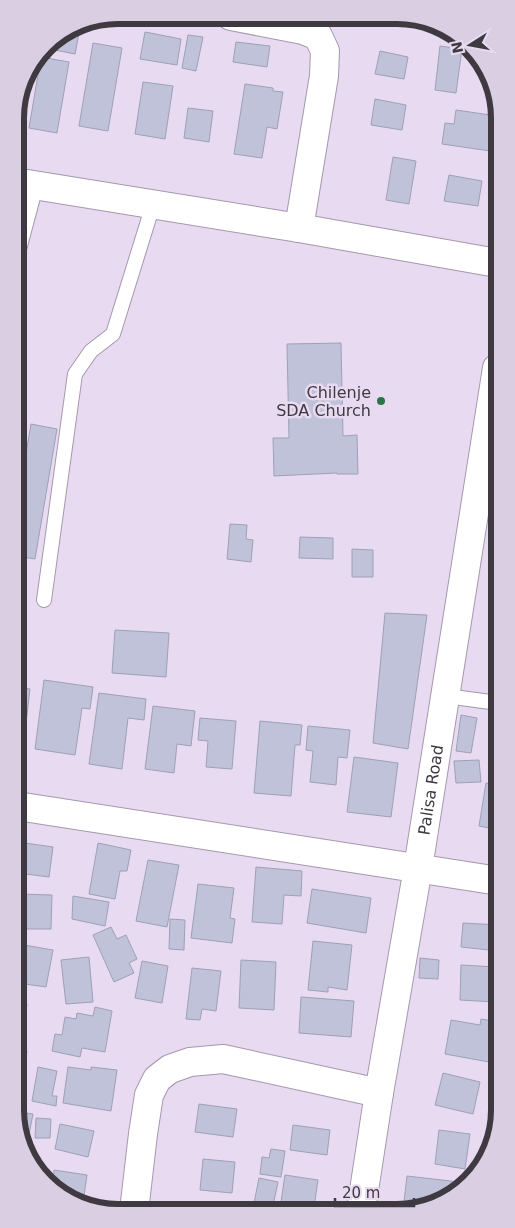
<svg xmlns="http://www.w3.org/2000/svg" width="515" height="1228" viewBox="0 0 515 1228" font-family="'DejaVu Sans',sans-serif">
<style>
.building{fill:#bfc2d9;stroke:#9da0b7}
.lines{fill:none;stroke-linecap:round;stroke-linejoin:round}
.service-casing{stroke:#a498ad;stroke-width:16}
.minor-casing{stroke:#a498ad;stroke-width:30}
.service{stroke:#fff;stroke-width:14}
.minor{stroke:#fff;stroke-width:28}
.poi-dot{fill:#297645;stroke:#e8dbf1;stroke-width:2}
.labels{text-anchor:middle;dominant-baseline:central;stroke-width:5;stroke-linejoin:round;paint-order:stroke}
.poi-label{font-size:16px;fill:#3f3942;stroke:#e8dbf1;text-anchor:end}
.street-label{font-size:16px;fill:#3f3942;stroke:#e8dbf1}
.rim{fill:none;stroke:#3f3942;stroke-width:6}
</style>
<rect width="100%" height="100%" fill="#e8dbf1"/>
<!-- building -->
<g class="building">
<path d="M380 17H418L417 21 380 18Z"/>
<path d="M81 22 75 54 44 48 50 41Z"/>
<path d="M145 32 181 39 177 65 140 59Z"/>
<path d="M188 35 203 37 196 71 182 68Z"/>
<path d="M236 42 270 46 267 67 233 62Z"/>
<path d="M93 43 122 48 108 131 79 126Z"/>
<path d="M440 46 462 49 456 93 435 90Z"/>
<path d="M380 51 408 57 404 79 375 74Z"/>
<path d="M41 57 69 62 57 133 29 128Z"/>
<path d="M491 81 497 91V100L488 98Z"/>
<path d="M143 82 173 86 165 139 135 134Z"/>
<path d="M245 84 273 88V91L283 92 277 129 267 127 262 158 234 154Z"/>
<path d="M375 99 406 105 402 130 371 125Z"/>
<path d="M188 108 213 111 209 142 184 138Z"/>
<path d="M456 110 497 116V152L442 144 445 123 454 124Z"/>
<path d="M393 157 416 161 409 204 386 200Z"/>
<path d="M449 175 482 181 478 206 444 201Z"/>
<path d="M341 343 343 436 357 435 358 474H337V473L274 476 273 438H289L287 344Z"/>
<path d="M31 424 57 429 35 559 17 556 16 513Z"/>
<path d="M230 524 247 525 246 539 253 540 251 562 227 559Z"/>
<path d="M300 537 333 538V559L299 558Z"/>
<path d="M352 549 373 550V577H352Z"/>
<path d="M385 613 427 615 408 749 373 743Z"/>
<path d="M115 630 169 633 166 677 112 673Z"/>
<path d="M44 680 93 687 90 709 82 708 75 755 35 749Z"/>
<path d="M17 687 30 689 22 758 17 757Z"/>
<path d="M99 693 146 699 144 720 128 718 122 769 89 764Z"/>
<path d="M153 706 195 711 191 746 177 744 174 773 145 769Z"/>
<path d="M461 715 477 718 471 753 456 751Z"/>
<path d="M200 718 236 721 232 769 206 767 208 741 198 740Z"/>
<path d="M260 721 302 725 300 745H295L291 796 254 793Z"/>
<path d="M308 726 350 730 347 758 338 757 336 785 310 782 313 751 306 750Z"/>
<path d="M354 757 398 763 391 817 347 812Z"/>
<path d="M479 760 481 782 456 783 454 761Z"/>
<path d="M486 783 499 785V830L479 826Z"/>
<path d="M18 842 53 847 49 877 18 873Z"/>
<path d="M98 843 131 850 127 871H120L115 899 89 894Z"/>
<path d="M148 860 179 865 167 927 136 921Z"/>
<path d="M256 867 302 871 301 896 284 895 282 924 252 922Z"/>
<path d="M198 884 234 888 230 918 235 919 232 943 191 938Z"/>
<path d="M312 889 371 898 366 933 307 923Z"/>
<path d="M18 894 52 895 51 929H18Z"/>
<path d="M73 896 109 902 105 926 72 919Z"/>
<path d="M170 919 185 920 184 950 169 949Z"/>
<path d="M463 923 499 925 498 951 461 947Z"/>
<path d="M111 927 117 939 126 935 137 959 129 963 134 973 114 982 93 935Z"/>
<path d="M313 941 352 945 347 990 328 987V992L308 990Z"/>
<path d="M18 944 53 950 46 987 18 983Z"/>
<path d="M89 957 93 1002 66 1004 61 960Z"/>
<path d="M420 958 439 960 438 979 419 978Z"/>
<path d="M241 960 276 962 274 1010 239 1008Z"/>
<path d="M142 961 168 966 162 1003 135 998Z"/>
<path d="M461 965 497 967 495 1002 460 1000Z"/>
<path d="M192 968 221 971 216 1011 202 1009 200 1020 186 1019Z"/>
<path d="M301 997 354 1001 351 1037 299 1033Z"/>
<path d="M18 1002 27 1004 24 1022 21 1021 18 1036Z"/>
<path d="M95 1007 112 1011 105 1052 82 1048 80 1057 52 1051 55 1034 62 1035 65 1017 76 1019 77 1013 93 1016Z"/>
<path d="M481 1019 499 1022 500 1064 445 1054 451 1020 480 1025Z"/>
<path d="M18 1050 27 1051 21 1091 18 1090Z"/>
<path d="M38 1067 57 1071 52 1096H57L56 1106 32 1101Z"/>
<path d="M68 1067 91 1070V1067L117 1070 111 1111 63 1103Z"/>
<path d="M443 1073 480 1082 473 1114 435 1105Z"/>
<path d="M199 1104 237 1109 233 1137 195 1132Z"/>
<path d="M18 1112 33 1114 26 1150 18 1137Z"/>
<path d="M36 1118 51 1119 50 1138H35Z"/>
<path d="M60 1124 94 1131 88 1157 55 1149Z"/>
<path d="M293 1125 330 1130 327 1155 290 1150Z"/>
<path d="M439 1130 470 1134 465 1169 435 1164Z"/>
<path d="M271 1149 285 1151 281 1177 260 1174 262 1157 269 1158Z"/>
<path d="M203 1159 235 1162 232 1193 200 1190Z"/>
<path d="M35 1166 43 1168 42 1177Z"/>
<path d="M54 1170 87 1175 83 1203 52 1187Z"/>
<path d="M285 1175 318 1180 314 1207 281 1202Z"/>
<path d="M407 1176 459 1182V1186L424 1210H403Z"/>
<path d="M259 1178 278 1182 272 1210H263L253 1208Z"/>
<path d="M163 1202 217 1211H162Z"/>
</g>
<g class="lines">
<!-- service casing -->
<g class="service-casing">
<g id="service">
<path d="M16 261 36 186"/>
<path d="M44 600 75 374 91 351 113 334 153 205"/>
<path d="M446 696 498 703"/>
</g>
</g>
<!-- minor casing -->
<g class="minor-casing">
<g id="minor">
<path d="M231 16 303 30 318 36 325 51 324 76 299 228"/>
<path d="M15 182 299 228 497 263"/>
<path d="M17 806 499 881"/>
<path id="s1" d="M361 1210 379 1093 418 868 497 368"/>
<path d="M134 1211 143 1134 149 1095 157 1079 170 1069 190 1062 223 1059 379 1093"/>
</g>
</g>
<!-- service -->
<use href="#service" class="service"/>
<!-- minor -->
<use href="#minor" class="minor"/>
</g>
<!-- markers -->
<circle class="poi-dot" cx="381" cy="401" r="5"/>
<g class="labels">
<!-- poi labels -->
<g class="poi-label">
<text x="371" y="392">Chilenje<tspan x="371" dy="18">SDA Church</tspan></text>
</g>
<!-- street labels -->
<g class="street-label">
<text stroke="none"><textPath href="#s1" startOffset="426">Palisa Road</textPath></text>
</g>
</g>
<!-- crop -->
<path d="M0 0H515V1228H0ZM118 24H397A94 94 0 0 1 491 118V1110A94 94 0 0 1 397 1204H118A94 94 0 0 1 24 1110V118A94 94 0 0 1 118 24Z" fill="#dacee3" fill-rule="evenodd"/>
<path class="rim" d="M118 24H397A94 94 0 0 1 491 118V1110A94 94 0 0 1 397 1204H118A94 94 0 0 1 24 1110V118A94 94 0 0 1 118 24Z"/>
<!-- north arrow -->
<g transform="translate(470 45) rotate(259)" stroke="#e8dbf1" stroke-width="4" paint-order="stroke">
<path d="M0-4L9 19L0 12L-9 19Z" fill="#3f3942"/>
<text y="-8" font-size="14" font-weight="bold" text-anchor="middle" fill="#3f3942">N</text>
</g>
<!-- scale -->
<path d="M335 1198v8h79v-8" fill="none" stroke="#3f3942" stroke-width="2.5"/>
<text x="342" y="1198" font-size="15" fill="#3f3942" stroke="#e8dbf1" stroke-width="4" paint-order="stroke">20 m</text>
</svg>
